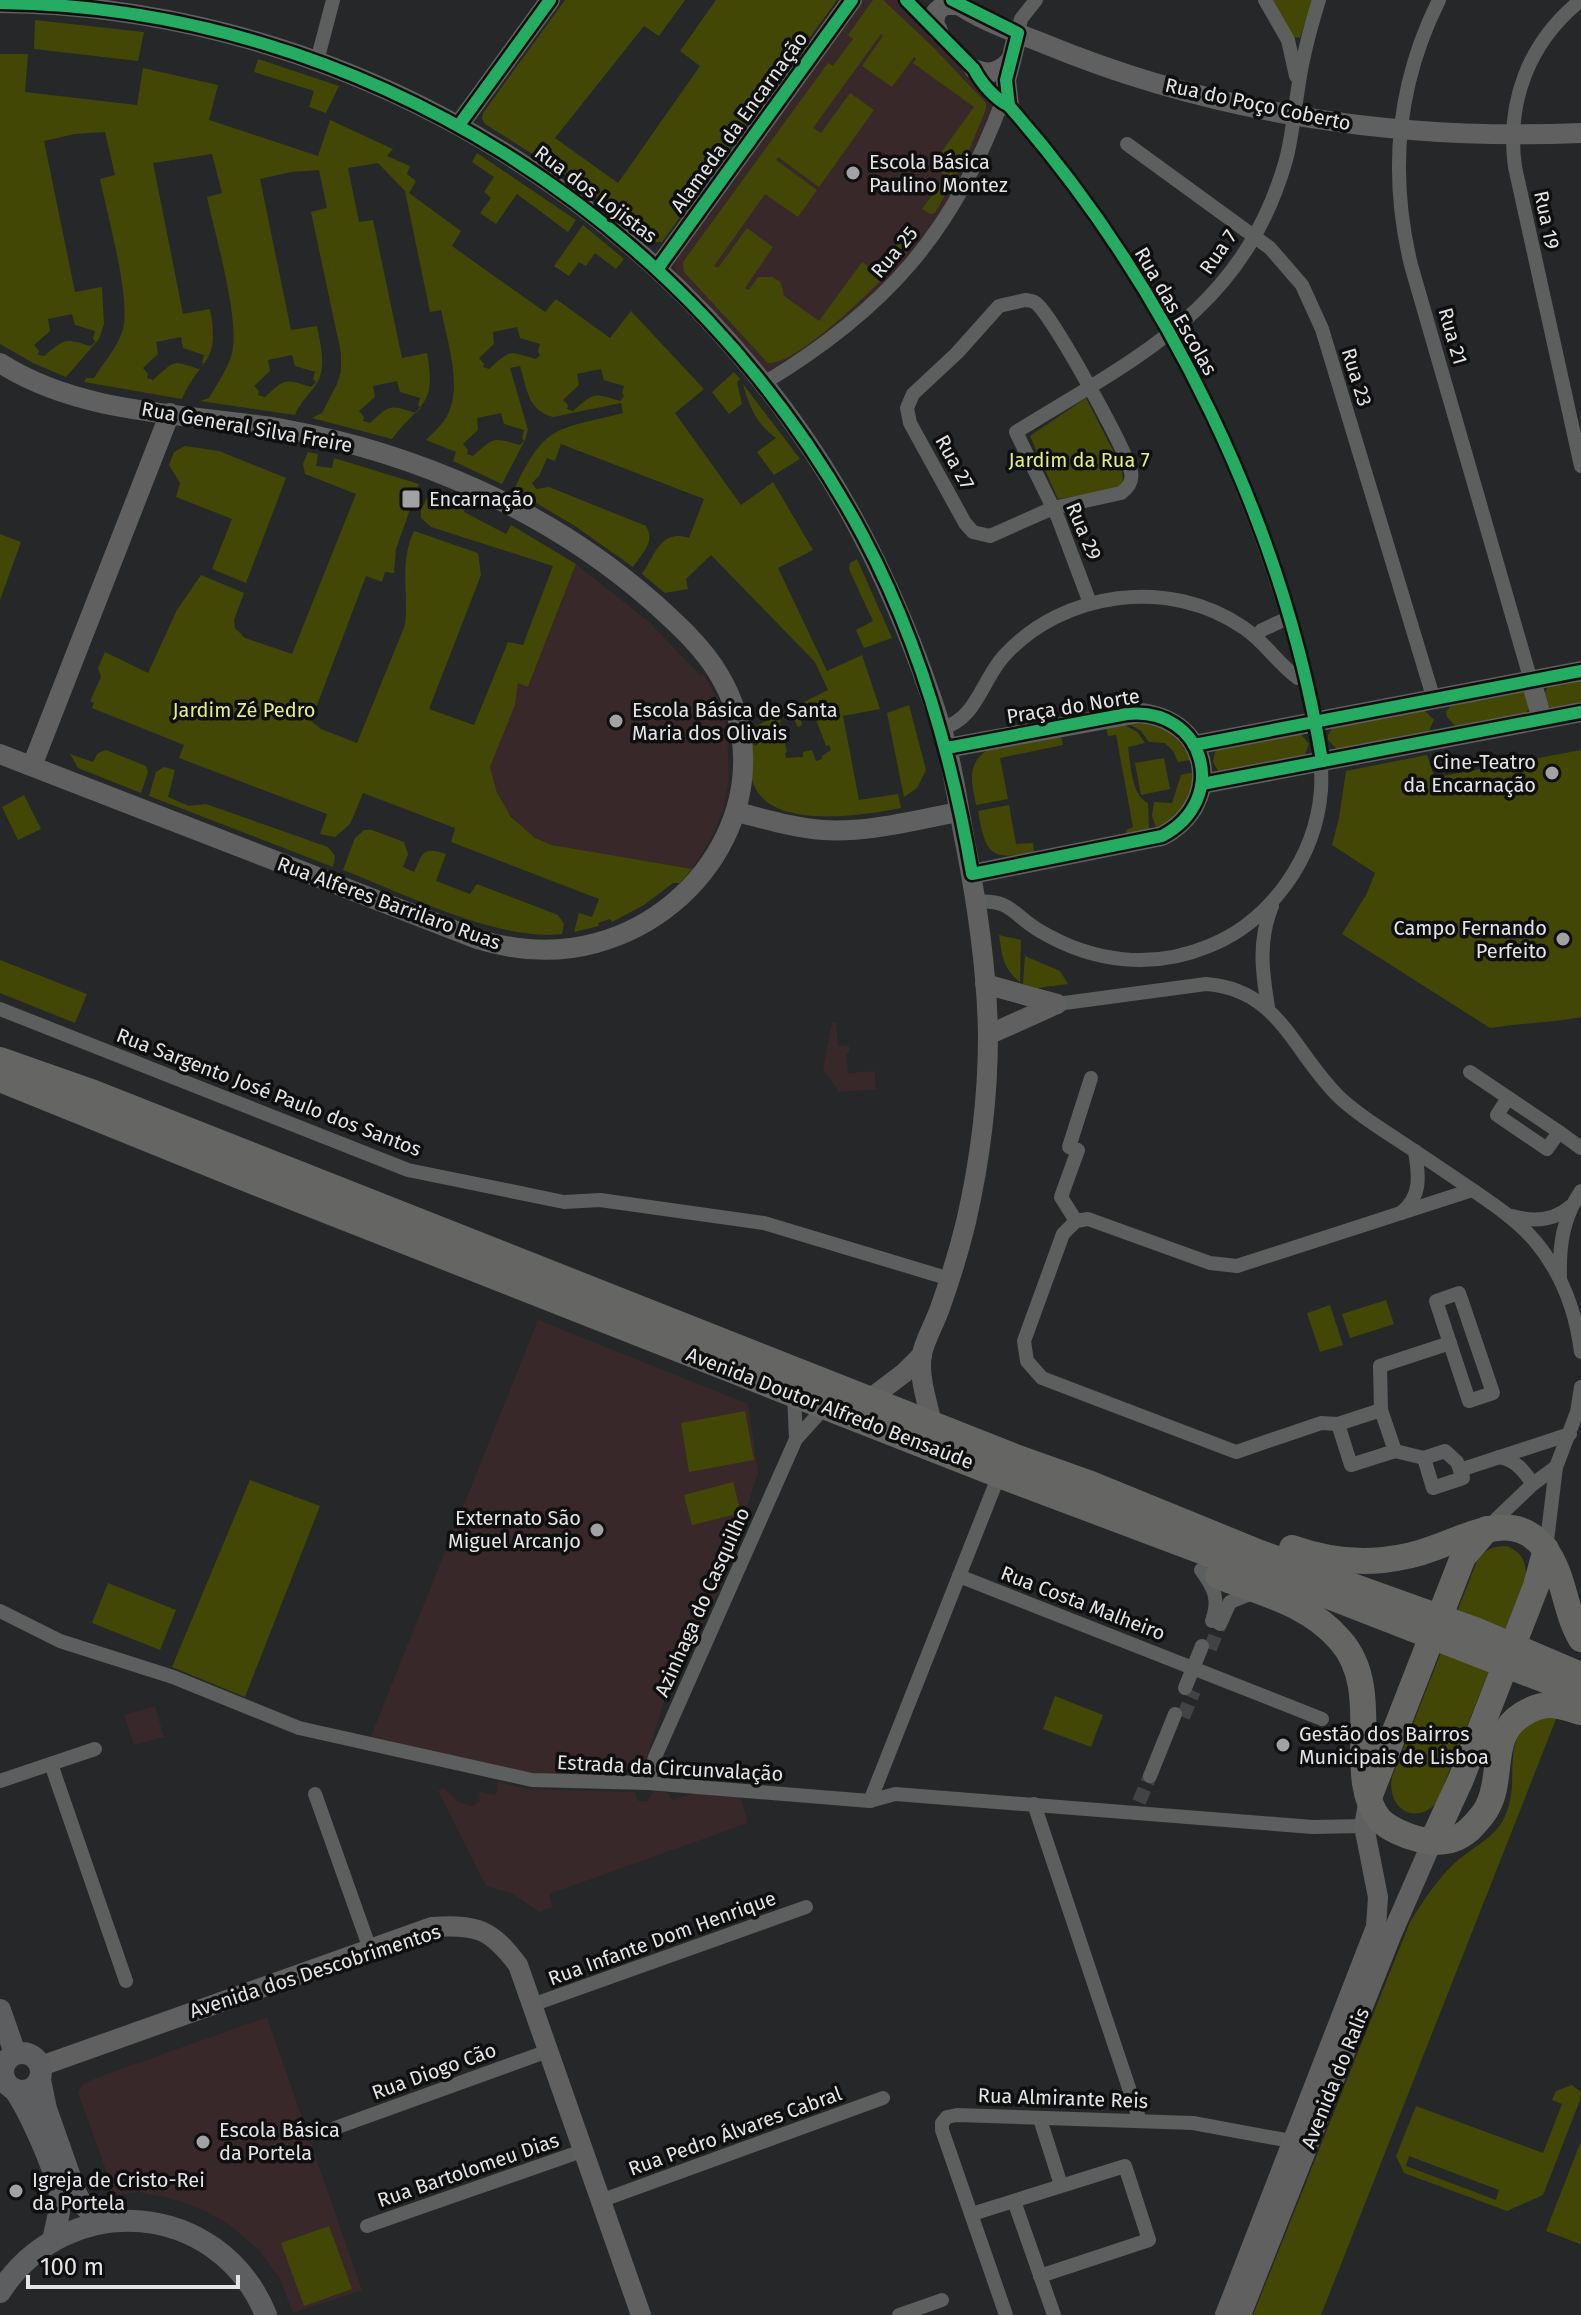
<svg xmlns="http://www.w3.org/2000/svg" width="1581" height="2315" viewBox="0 0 1581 2315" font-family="'Fira Sans',sans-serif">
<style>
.industrial{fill:#38272b}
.education{fill:#38282a}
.green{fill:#434705;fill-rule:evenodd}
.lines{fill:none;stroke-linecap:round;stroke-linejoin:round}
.street-tunnel{stroke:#424344;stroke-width:14;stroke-dasharray:14 7;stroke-linecap:butt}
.street{stroke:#5d5e5e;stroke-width:14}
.secondary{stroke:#606060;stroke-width:20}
.primary{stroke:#5d5e5f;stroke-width:22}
.highway{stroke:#656564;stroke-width:26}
.cycleway-casing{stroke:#0f0f10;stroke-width:17}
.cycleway{stroke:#26ab63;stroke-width:12}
.poi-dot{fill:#a2a2a4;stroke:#0f0f10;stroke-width:3}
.labels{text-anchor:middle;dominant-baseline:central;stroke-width:7;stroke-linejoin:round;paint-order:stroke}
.street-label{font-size:20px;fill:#e4e4e6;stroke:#0f0f10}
.poi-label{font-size:20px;fill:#e4e4e6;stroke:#0f0f10;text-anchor:start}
.park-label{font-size:20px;fill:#e2ef81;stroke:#0f0f10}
</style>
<rect width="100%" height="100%" fill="#262728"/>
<!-- industrial -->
<path class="industrial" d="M155 1706 164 1737 134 1745 124 1715Z"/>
<!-- education -->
<g class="education">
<path d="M862 0H897L993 97 995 110 947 212 855 317 768 372 764 371 677 277 674 263Z"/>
<path d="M576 564 648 621 699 674 704 675 716 697 727 729 729 779 723 811 710 841 692 869 552 845 535 838 523 829 504 807 497 794 490 767 515 705 518 683 529 686Z"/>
<path d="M832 1023H836L838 1046H849V1053L846 1054 848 1073 875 1071 876 1089 839 1092 823 1069Z"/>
<path d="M538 1320 748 1404 758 1473 722 1586 669 1685 644 1768 537 1780 371 1736Z"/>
<path d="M498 1782 526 1789 635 1792 638 1801H647L654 1791 668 1793 672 1800 696 1793 740 1795 748 1823 549 1894 553 1907 539 1912 512 1893 486 1886 438 1791 444 1788 458 1802 471 1806 480 1801 479 1792 496 1795Z"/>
<path d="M267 2017 362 2290 293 2313 280 2279 259 2250 231 2226 204 2210 170 2198 138 2192 115 2195 78 2093 82 2085 96 2078Z"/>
</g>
<!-- green -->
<g class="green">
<path d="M565 0H685L659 36 644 26 555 138 618 183 700 66 680 51 716 0H837L662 242H652L572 179 485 124 482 119 483 113Z"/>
<path d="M873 0H883L932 46 986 103V109L965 160 935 213 930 214 922 209 946 176 932 165 974 107 913 63 916 59 914 57 892 87 862 66 883 36 881 34 813 128 821 133 850 93 874 110 819 187 778 157 776 160 817 190 798 217 765 194 714 266 718 268 747 228 773 247 745 288 749 290 758 277H773L781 283 784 296 819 321 862 262 877 272 900 240 908 245 909 250C889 275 798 366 768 363L684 272 683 262 828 63 833 66 853 39 848 35Z"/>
<path d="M1273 0H1313L1300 38 1293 37Z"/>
<path d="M35 20 144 32 138 61 34 49Z"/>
<path d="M0 54H28L25 92 137 105 143 68 218 85 209 120 318 156 330 120 393 149 387 156 410 166 407 174 416 181 409 193 461 231 452 246 545 312 556 299 610 338 631 311 704 389 675 413 741 505 773 482 813 550 778 568 827 671 862 655 880 709 843 716 859 800 898 794 901 808C865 815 780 829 757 791 748 777 749 757 747 741L757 746 754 727 828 690 815 662 711 555 686 579 688 589 665 593 642 574C656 553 661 529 689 538L704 499 561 444 555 461 547 458 539 476 532 483 536 489 549 487 646 526C656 542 642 553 633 567L575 526 514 490C545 423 557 430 623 413L621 403 553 417C527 410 527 388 520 366L510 368 528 430 525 440 502 484 453 461 456 452 426 440C433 433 442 425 447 416 463 385 447 341 441 310L430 312 405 191 378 163 348 168 359 222 373 220 402 358 427 353C437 407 420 402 392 439L312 418 322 413 337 384 341 371V353L311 212 327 208 319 170 291 172 260 179 291 330 317 326C320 343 327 366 317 383 310 394 300 402 295 415L200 401 209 398C217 384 228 369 232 353 240 319 215 234 207 197L222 193 212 154 153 163 183 314 210 309C221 365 200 357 182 399L84 382 86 378H94C103 363 118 347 123 329 131 298 107 214 100 179L115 175 105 132 75 134 44 141 75 292 102 287 104 324 99 339 66 377 33 363 0 344ZM72 314 75 325 95 331 93 338 95 342 91 346C63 338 66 338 44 356L38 355 39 351 34 345 50 331 48 319ZM517 327 520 338 540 344 538 351 540 355 536 359C506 351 512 349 489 369L483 367 484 364 479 358 494 344 493 332ZM181 337 183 348 204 355 202 362 204 365 199 369C170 360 176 360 153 380L147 378 148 374 143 368 158 354 156 342ZM292 355 295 366 315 372 313 379 316 382 311 387C284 379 286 378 265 397L258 395 259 391 254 386 270 371 268 360ZM601 369 604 380 624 386 622 393 624 396 620 401C593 393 595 392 573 411L567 409 568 405 563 400 579 385 577 374ZM397 381 400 392 420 398 418 405 421 408 416 413C389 405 391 404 370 423L363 421 364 417 359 411 375 397 373 386ZM501 413 504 424 524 430 522 438 524 441 520 445C492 437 494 437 473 456L467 454 468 450 463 444 478 430 477 418ZM792 715 798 727 802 725 801 719 811 715 815 717 826 746 829 745 831 750 822 756V759L816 761 812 750 803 752V757L786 758 785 753 787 752 780 723 781 718Z"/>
<path d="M258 59 339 86 326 113 309 107 314 91 254 72Z"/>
<path d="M477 153 576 220 568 232 517 194 496 224 480 213 491 198 484 192 494 177 472 162Z"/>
<path d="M583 225 624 259 616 269 595 253 586 266 579 262 569 276 554 266Z"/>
<path d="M734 372 740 379 737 382 742 404 729 414 712 392Z"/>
<path d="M743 384 800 459 774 475 757 452 776 438C757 425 749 406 743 384Z"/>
<path d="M1086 398 1122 468 1123 483 1116 489 1058 499 1030 436Z"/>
<path d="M185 446 219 451 286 478 246 583 212 569 232 519 176 497 180 483 169 465 174 452Z"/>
<path d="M308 452 318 454 316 466 332 468 334 458 419 484 396 549 394 573 385 572 382 582 366 576 311 721 321 729 357 743 405 625C409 592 399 562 414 531L478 553 481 575 429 709 474 725 508 642 523 645 553 566 431 527 421 518V510L432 488 468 503 464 512 506 534 511 525 576 564 528 687 518 683 515 705 490 767 497 793 511 817 535 838 552 845 692 869 680 883H673L644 905 612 922 610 919 598 923 599 926 574 932 579 913 592 917 599 899 451 842 455 828 363 793 350 824 335 837 320 834 327 814 179 758 184 745 92 708 94 703 90 701 101 677 98 668 105 652 148 673 177 610 201 575 244 593 234 620 235 628 245 638 292 654 356 494 305 474 303 464Z"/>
<path d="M0 534 21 542 0 600Z"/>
<path d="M857 559 892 638 864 648 856 630 873 621 849 569 850 563Z"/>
<path d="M1581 679V705L1553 709 1549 707 1543 694 1549 686Z"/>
<path d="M1521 691 1525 693 1531 706 1525 714 1457 728 1447 717 1446 712 1452 704Z"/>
<path d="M909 705 926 770 917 788 904 797 887 713Z"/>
<path d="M1424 710 1434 720 1428 733 1338 750 1328 740V735L1333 727Z"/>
<path d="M1140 722C1166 725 1179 738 1191 760L1178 762 1173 751 1165 743 1149 742 1141 731 1129 724Z"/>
<path d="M1123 724 1137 732 1145 743 1128 747C1131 765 1131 795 1148 803L1149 829 1127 835 1126 830 1133 827 1116 735 1108 736 1106 727Z"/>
<path d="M1300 733 1309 744 1304 757 1223 772 1218 771 1213 762 1215 752 1218 749Z"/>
<path d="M1061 736 1063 745 1000 758 1008 799 976 805C972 784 966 765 986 751Z"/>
<path d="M106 750 146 766 148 772 141 793 78 768 70 754 93 762 98 753Z"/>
<path d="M1581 750V1017C1551 1023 1520 1023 1490 1028L1342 934 1366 895 1375 873 1332 845 1339 818 1346 771 1427 755 1434 776 1438 777Z"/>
<path d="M1164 758 1170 789 1141 795 1135 763Z"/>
<path d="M164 767 175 770 168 797 189 806 206 804 328 847 335 856 333 867 149 796 156 772Z"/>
<path d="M1194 772C1190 798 1183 819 1156 827L1152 816 1154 802 1172 803 1181 775Z"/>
<path d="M24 795 41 829 18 840 2 807Z"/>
<path d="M1009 805 1016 844 1033 843 1034 853C990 860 986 855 978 811Z"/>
<path d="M364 830H372L404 842 408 854 403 867 414 872C423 853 422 846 446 854L436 881 470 894 477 884 558 915 564 924 562 934C495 941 406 894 343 870L355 838Z"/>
<path d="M999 935 1021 940 1020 982C1003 969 1002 955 999 935Z"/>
<path d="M1025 956 1060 971 1068 984 1037 988 1023 984Z"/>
<path d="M0 960 87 994 75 1023 0 993Z"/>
<path d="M1386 1300 1394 1324 1350 1338 1342 1314Z"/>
<path d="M1330 1305 1343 1345 1320 1352 1307 1313Z"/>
<path d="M745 1411 754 1460 689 1472 681 1423Z"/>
<path d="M250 1480 320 1506 245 1697 172 1667Z"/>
<path d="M733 1482 741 1513 692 1525 684 1495Z"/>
<path d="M1507 1546C1522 1553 1526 1561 1526 1577L1437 1802C1416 1827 1386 1808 1392 1777L1477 1561C1484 1549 1494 1546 1507 1546Z"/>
<path d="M108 1583 176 1610 160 1650 92 1623Z"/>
<path d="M1055 1696 1103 1715 1091 1747 1043 1729Z"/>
<path d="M1558 1714 1321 2315H1253L1410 1922C1424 1900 1437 1879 1456 1862 1470 1849 1492 1839 1502 1822 1528 1778 1487 1726 1558 1714Z"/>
<path d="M1572 2085 1581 2092 1580 2100 1543 2195 1507 2211 1404 2173 1396 2156 1416 2106 1543 2153 1562 2104 1552 2100 1556 2091ZM1409 2156 1499 2190 1496 2200 1406 2166Z"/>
<path d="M1581 2141V2241L1580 2244 1546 2231Z"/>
<path d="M329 2226 352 2289 304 2306 281 2243Z"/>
</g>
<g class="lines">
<!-- street-tunnel -->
<g class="street-tunnel">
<path d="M1210 1649 1220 1624"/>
<path d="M1183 1717 1194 1691"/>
<path d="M1139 1802 1150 1776"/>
</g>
<!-- street -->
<g class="street">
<path d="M906 0 974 69C981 83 995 99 1009 106 1143 257 1238 442 1293 635 1306 684 1324 739 1321 790 1316 857 1271 921 1209 946 1152 970 1092 962 1040 931 1014 916 1010 898 976 902"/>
<path d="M1265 0 1288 40 1296 76"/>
<path d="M1439 0C1397 84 1389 174 1411 265L1531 681"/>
<path d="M1581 0C1529 42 1506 101 1515 167L1581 466"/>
<path d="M1018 33 1021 19 1036 0"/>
<path d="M317 61 333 0"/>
<path d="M1127 144 1270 248 1302 285 1322 329 1434 700"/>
<path d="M1025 300C1031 301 1033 300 1037 304 1054 319 1126 449 1131 472 1133 482 1128 488 1121 493L1053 508 990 536 973 532 965 523 910 423 907 408 913 394 957 353 999 306Z"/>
<path d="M764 383C884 311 953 234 1002 102"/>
<path d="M1090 603 1058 518 1016 432C1137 357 1243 310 1286 160 1292 137 1294 113 1298 89 1302 58 1310 29 1319 0"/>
<path d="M1256 636 1262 630 1288 618"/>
<path d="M941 729C977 718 980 684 1003 657 1062 591 1170 576 1244 628 1265 642 1278 664 1298 678L1304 677"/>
<path d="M1057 1004 1206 984C1279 989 1293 1052 1339 1097 1357 1114 1378 1127 1398 1140 1424 1157 1449 1174 1474 1191 1496 1206 1518 1221 1535 1241 1561 1272 1576 1312 1581 1352"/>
<path d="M1268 1007C1262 971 1258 941 1272 906"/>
<path d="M0 1009 408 1170 564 1202 600 1200 764 1223 950 1279"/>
<path d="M1470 1072 1559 1132 1547 1149 1497 1115 1508 1098"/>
<path d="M1559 1132 1581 1148"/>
<path d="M1401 1213C1422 1196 1419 1175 1415 1151"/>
<path d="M1512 1216C1533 1222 1554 1221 1571 1206"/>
<path d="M1076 1221 1061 1197 1078 1150 1069 1147 1091 1078"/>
<path d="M1560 1278C1559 1245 1563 1218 1581 1191"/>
<path d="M1459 1293 1493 1393 1469 1401 1436 1301Z"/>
<path d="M794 1395 796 1439"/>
<path d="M1381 1410 1380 1366 1450 1343"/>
<path d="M1338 1424 1321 1423 1236 1452 1042 1378 1027 1361 1024 1341 1063 1234 1076 1221 1088 1219 1210 1263 1237 1266 1472 1190"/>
<path d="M1395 1451 1381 1410 1338 1424 1351 1465 1395 1451 1424 1458"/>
<path d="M1445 1451 1457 1462 1463 1478 1433 1488 1424 1458Z"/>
<path d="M1499 1457C1517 1461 1523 1470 1533 1484"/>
<path d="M1460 1470 1570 1434"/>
<path d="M1490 1525 1533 1484 1556 1467"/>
<path d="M1546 1549 1556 1467 1577 1412 1581 1387"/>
<path d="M1201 1570C1214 1588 1220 1599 1212 1621"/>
<path d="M959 1576 1322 1719"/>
<path d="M0 1611 60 1641 173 1677 299 1728 532 1780 648 1783 870 1801 895 1794 1313 1827 1364 1826"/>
<path d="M1220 1624 1230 1602 1255 1592"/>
<path d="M1185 1688 1202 1646"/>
<path d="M51 1764 126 1981"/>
<path d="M1150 1776 1175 1714"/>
<path d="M0 1781 95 1749"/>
<path d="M648 1783 655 1757 796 1439 825 1407"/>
<path d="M315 1794 370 1949"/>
<path d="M870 1801 999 1475"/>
<path d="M1034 1804 1140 2121"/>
<path d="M532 2005 806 1907"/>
<path d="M1040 2119 1061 2185"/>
<path d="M335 2128 548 2051"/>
<path d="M600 2201 883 2098"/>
<path d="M1014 2201 1054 2315"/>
<path d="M972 2214 1125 2166 1149 2240 1040 2276"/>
<path d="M367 2226 582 2151"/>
<path d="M899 2315 942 2300"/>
<path d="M1006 2315 942 2130V2123L947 2117 957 2115 1193 2123 1291 2141"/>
</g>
<!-- secondary -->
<g class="secondary">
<path d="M952 0C978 20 1015 32 1045 44 1214 114 1399 141 1581 133"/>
<path d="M0 3C308 6 602 164 784 410 856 506 906 616 942 730 954 768 958 808 966 847 978 909 987 971 988 1035 988 1097 980 1161 966 1222 959 1251 950 1280 940 1308 935 1323 925 1339 922 1354 918 1376 927 1401 932 1423"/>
<path d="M938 31 934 23 936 12 944 5H959"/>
<path d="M974 69C989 76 1000 72 1011 60"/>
<path d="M1009 106 1006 80 1018 33"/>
<path d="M459 125 550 0"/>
<path d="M658 268 852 0"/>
<path d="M0 363C83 416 189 413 283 429 418 453 551 512 654 603 677 624 702 646 718 673 784 781 712 912 596 943 556 954 516 951 477 939L0 754"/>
<path d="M1531 681 1542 719"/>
<path d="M1194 745 1581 671"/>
<path d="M947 748 1139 713C1211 719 1225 803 1162 836L972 874"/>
<path d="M32 766 170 413"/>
<path d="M1202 784 1581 712"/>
<path d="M737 812C765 819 794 828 823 830 869 833 914 820 959 812"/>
<path d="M985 984 1057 1004"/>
<path d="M988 1035 1057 1004"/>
<path d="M871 1398 904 1373 922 1355"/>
<path d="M41 2066 432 1927C477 1924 491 1929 518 1965L641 2315"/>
<path d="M0 2080 4 2079"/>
<path d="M1225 2315 1376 1927 1378 1897 1364 1826 1369 1799"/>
<path d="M1241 2315 1391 1936 1432 1842"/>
</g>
<!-- primary -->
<g class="primary">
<path d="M0 2010 15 2053"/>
<circle cx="22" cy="2072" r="19"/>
<path d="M40 2080 46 2109 76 2194 82 2204 103 2222"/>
<path d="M14 2089C29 2110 56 2170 60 2196 61 2210 56 2226 53 2240"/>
<path d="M0 2292C67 2188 219 2200 266 2315"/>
</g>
<!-- highway -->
<g class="highway">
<path d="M0 1060 94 1093 1018 1458 1091 1484 1260 1553 1475 1630 1581 1675"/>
<path d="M0 1079 242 1177 999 1475 1260 1573 1328 1596 1581 1694"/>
<path d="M1292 1548C1320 1558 1353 1563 1383 1560 1400 1558 1416 1555 1431 1549 1468 1537 1514 1508 1544 1548 1565 1574 1564 1611 1581 1639"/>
<path d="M1218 1576C1263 1594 1308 1603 1340 1640 1386 1691 1343 1776 1380 1820 1389 1829 1406 1836 1418 1839 1436 1844 1454 1843 1469 1830 1476 1823 1484 1815 1488 1806 1504 1775 1488 1735 1523 1714 1546 1700 1557 1705 1581 1712"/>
<path d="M1370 1795 1463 1557 1487 1529"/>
<path d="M1432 1842 1461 1779 1536 1586 1546 1549"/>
</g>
<!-- cycleway casing -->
<g class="cycleway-casing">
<g id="cycleway">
<path d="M906 0 974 69C981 83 995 99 1009 106 1167 285 1284 525 1322 761"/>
<path d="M952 0 1018 33 1006 80 1009 106"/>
<path d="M0 3C360 7 694 220 863 536 919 641 952 756 972 874L1162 836C1231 800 1205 706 1127 714L947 748"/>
<path d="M459 125 550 0"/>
<path d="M658 268 852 0"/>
<path d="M1194 745 1581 671"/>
<path d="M1202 784 1581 712"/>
</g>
</g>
<!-- cycleway -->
<use href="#cycleway" class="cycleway"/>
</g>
<!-- markers -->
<g class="poi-dot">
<circle cx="853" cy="173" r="8"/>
<rect x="401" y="489" width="20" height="20" rx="4"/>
<circle cx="616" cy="721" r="8"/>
<circle cx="1552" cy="773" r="8"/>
<circle cx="1563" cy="939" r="8"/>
<circle cx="597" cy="1530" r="8"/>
<circle cx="1283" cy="1745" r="8"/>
<circle cx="203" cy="2142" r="8"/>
<circle cx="16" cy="2191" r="8"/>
</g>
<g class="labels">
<!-- street labels -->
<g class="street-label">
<text transform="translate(1258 104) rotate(12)">Rua do Poço Coberto</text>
<text transform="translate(739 122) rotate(-54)">Alameda da Encarnação</text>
<text transform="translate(596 194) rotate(37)">Rua dos Lojistas</text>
<text transform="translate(1547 220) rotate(78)">Rua 19</text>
<text transform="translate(894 252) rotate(-50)">Rua 25</text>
<text transform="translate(1218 252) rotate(-55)">Rua 7</text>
<text transform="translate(1176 311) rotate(60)">Rua das Escolas</text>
<text transform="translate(1453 336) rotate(74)">Rua 21</text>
<text transform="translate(1357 377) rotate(73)">Rua 23</text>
<text transform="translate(247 427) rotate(10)">Rua General Silva Freire</text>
<text transform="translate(955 462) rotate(61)">Rua 27</text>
<text transform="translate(1084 531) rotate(67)">Rua 29</text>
<text transform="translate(1073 706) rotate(-9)">Praça do Norte</text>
<text transform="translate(389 903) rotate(20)">Rua Alferes Barrilaro Ruas</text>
<text transform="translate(269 1092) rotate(21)">Rua Sargento José Paulo dos Santos</text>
<text transform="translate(830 1408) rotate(21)">Avenida Doutor Alfredo Bensaúde</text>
<text transform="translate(702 1602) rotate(-66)">Azinhaga do Casquilho</text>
<text transform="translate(1083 1603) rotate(21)">Rua Costa Malheiro</text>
<text transform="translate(670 1768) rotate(3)">Estrada da Circunvalação</text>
<text transform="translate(662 1938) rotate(-20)">Rua Infante Dom Henrique</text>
<text transform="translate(315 1971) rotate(-18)">Avenida dos Descobrimentos</text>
<text transform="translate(434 2071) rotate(-20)">Rua Diogo Cão</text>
<text transform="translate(1335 2078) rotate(-68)">Avenida do Ralis</text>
<text transform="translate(1063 2098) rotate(2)">Rua Almirante Reis</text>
<text transform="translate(735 2131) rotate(-20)">Rua Pedro Álvares Cabral</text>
<text transform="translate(468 2170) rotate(-19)">Rua Bartolomeu Dias</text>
</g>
<!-- poi labels -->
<g class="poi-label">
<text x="869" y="162">Escola Básica<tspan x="869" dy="23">Paulino Montez</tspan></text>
<text x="429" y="499">Encarnação</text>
<text x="632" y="710">Escola Básica de Santa<tspan x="632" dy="23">Maria dos Olivais</tspan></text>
<text x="1536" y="762" text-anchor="end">Cine-Teatro<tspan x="1536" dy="23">da Encarnação</tspan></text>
<text x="1547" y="928" text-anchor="end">Campo Fernando<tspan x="1547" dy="23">Perfeito</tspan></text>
<text x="581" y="1518" text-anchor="end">Externato São<tspan x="581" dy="23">Miguel Arcanjo</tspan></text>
<text x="1299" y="1734">Gestão dos Bairros<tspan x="1299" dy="23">Municipais de Lisboa</tspan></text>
<text x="219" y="2130">Escola Básica<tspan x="219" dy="23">da Portela</tspan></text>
<text x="32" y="2180">Igreja de Cristo-Rei<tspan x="32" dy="23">da Portela</tspan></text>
</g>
<!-- park labels -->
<g class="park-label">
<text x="1079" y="460">Jardim da Rua 7</text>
<text x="244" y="710">Jardim Zé Pedro</text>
</g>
</g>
<!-- scale -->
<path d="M28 2275v12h210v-12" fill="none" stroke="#e4e4e6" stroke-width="4"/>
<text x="40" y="2275" font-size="24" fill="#e4e4e6" stroke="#0f0f10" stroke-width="6" paint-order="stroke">100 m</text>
</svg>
